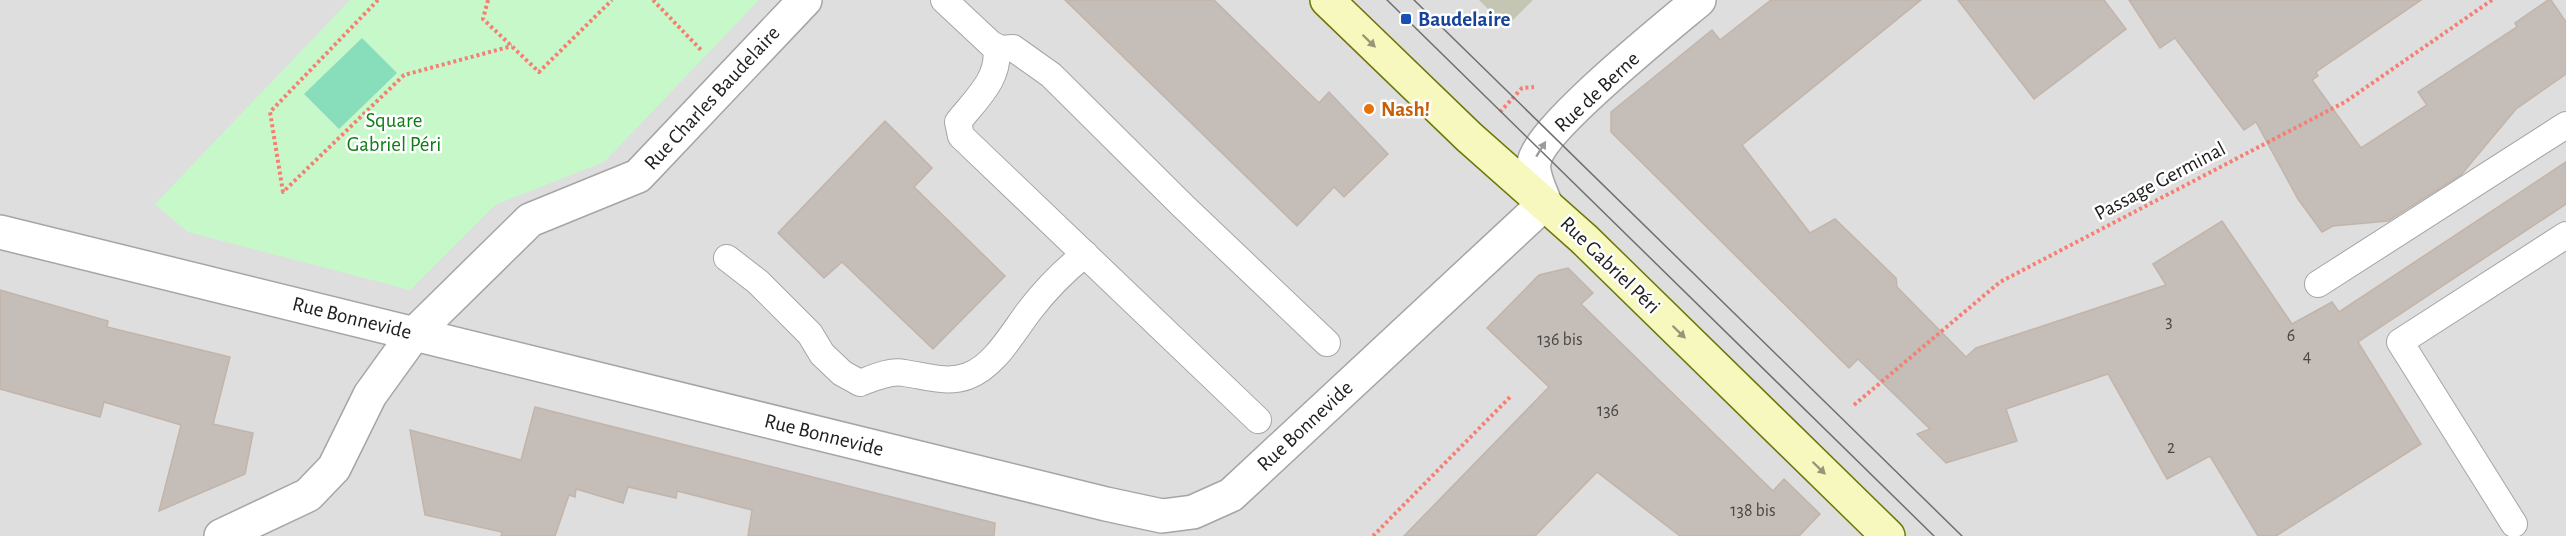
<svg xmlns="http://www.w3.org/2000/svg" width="2566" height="536" viewBox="0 0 2566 536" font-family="'Alegreya Sans',sans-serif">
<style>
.residential{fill:#dedede}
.construction{fill:#c5c5b3}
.park{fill:#c7f8ca}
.pitch{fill:#8db}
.building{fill:#c5bdb7;stroke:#c2b4aa;stroke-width:1.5}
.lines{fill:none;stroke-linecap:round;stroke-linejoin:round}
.lane-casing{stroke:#a5a5a5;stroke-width:28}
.street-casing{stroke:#a5a5a5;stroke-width:36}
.secondary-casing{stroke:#6c7708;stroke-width:36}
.path{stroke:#f67f73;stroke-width:4;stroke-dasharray:3 3;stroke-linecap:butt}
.lane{stroke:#fff;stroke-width:26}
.street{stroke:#fff;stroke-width:33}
.secondary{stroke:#f6f8be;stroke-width:33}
.tram{stroke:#6f6f6f;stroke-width:1.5}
.oneway{fill:#969777}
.oneway2{fill:#9b9b9b}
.transit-dot{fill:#1a4fb4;stroke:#fff;stroke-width:2}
.food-dot{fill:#e8710a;stroke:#fff;stroke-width:2}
.labels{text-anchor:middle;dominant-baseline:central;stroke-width:5;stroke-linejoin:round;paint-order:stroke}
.number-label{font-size:18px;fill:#4a4846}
.transit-label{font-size:21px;font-weight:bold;fill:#164399;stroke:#fff;text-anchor:start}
.street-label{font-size:21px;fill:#212121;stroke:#fff}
.food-label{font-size:21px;font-weight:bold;fill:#c56008;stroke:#fff;text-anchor:start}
.park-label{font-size:21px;fill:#0f7e17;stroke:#fff}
</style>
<rect width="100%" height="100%" fill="#f1ede7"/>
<!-- residential -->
<rect class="residential" x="0" y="0" width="2566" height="536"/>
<!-- construction -->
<path class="construction" d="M1479 0H1533L1506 27Z"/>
<!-- park -->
<path class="park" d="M350 0H759L604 162 495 205 410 290 188 232 155 204Z"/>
<!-- pitch -->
<path class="pitch" d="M362 38 397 73 339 129 304 94Z"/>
<!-- building -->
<g class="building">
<path d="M1065 0H1214L1319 103 1329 92 1388 154 1344 197 1334 187 1297 226Z"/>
<path d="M1771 0H1921L1742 145 1810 233 1835 219 1896 278 1897 287 1966 357 1976 348 2166 285 2153 264 2222 221 2292 324 2332 302 2339 312 2566 162V204L2358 342 2421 444 2276 536H2258L2210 456 2167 479 2108 374 2006 409 2017 441 1946 463 1917 434 1930 429 1858 359 1849 368 1611 132V112L1712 30 1720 40Z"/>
<path d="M1958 0H2104L2126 29 2034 99Z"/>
<path d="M2129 0H2421L2316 72 2318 76 2312 80 2361 148 2427 105 2418 92 2517 27 2515 23 2548 0H2551L2566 22V74L2516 109 2461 175 2388 221 2333 226 2322 232 2298 199 2256 122 2244 130 2175 38 2160 48Z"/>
<path d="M885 121 932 168 914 187 1005 276 933 349 842 262 824 278 778 233Z"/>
<path d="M1568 268 1593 293 1581 304 1773 491 1784 479 1820 514 1799 536H1680L1597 472 1535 536H1404L1549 387 1487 328 1539 275Z"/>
<path d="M0 290 108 321 107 327 230 357 213 424 253 433 245 474 159 511 181 425 104 402 100 417 0 389Z"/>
<path d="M535 407 995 523 994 536H748L752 510 677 491 676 498 628 487 623 503 576 489 575 497 569 495 555 536H501L502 532 425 515 410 430 521 460Z"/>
</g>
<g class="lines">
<!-- lane casing -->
<g class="lane-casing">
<g id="lane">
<path d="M944 0 991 44 1001 49 1013 48 1051 75 1183 206 1327 343"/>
<path d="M996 47C1001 78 976 99 958 122L961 136 1258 420"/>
<path d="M727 258 758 282 810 334 822 354 842 373 860 383C873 378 890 370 904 373 926 376 946 384 968 376 995 366 1013 332 1030 310 1046 289 1064 271 1085 254"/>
<path d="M2318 284 2566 125"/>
<path d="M2514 524 2400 342 2566 235"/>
</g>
</g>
<!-- street casing -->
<g class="street-casing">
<g id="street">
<path d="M0 232 1106 504 1162 516 1193 512 1231 495 1545 203C1541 192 1532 175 1534 163 1538 130 1668 26 1699 0"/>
<path d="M221 536 308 495 334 468 370 395 414 334 530 220 638 176 805 0"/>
</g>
</g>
<!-- secondary casing -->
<g class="secondary-casing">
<path id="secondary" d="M1327 0 1469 137 1584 239 1888 536"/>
</g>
<!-- path -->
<g class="path">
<path d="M378 0 270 112 283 192 404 75 512 46"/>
<path d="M488 0 483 19 539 72 612 0"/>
<path d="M653 0 702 51"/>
<path d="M1500 112 1522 88 1534 87"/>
<path d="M1854 405 2000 282 2345 102 2492 0"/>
<path d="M1373 536 1512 395"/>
</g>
<!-- lane -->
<use href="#lane" class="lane"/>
<!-- street -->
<use href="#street" class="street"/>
<!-- secondary -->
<use href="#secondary" class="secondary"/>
<!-- tram -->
<g class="tram">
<path d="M1387 0 1934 536"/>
<path d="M1414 0 1962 536"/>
</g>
</g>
<!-- one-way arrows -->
<defs><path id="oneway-solid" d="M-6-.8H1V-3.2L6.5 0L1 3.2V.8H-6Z" transform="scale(1.5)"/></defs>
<g class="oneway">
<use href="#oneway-solid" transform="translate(1369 41) rotate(44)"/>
<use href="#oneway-solid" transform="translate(1679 332) rotate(44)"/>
<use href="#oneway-solid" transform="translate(1819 468) rotate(44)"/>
</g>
<use class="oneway2" href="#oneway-solid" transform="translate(1541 149) rotate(-58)"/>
<!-- markers -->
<rect class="transit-dot" x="1400" y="13" width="12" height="12" rx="3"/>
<circle class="food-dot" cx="1369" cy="109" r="6"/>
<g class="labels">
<!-- number labels -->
<g class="number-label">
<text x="2169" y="322">3</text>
<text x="2291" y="336">6</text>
<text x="1560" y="340">136 bis</text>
<text x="2307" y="357">4</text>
<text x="1608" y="411">136</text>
<text x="2171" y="448">2</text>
<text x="1753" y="511">138 bis</text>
</g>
<!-- transit labels -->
<g class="transit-label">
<text x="1418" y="19">Baudelaire</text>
</g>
<!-- street labels -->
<g class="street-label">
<text transform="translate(1597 92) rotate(-43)">Rue de Berne</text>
<text transform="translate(712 98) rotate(-47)">Rue Charles Baudelaire</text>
<text transform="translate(2160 181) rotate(-28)">Passage Germinal</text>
<text transform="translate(1610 265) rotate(44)">Rue Gabriel Péri</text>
<text transform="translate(352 318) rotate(14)">Rue Bonnevide</text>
<text transform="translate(1305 426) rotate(-43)">Rue Bonnevide</text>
<text transform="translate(824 435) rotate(14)">Rue Bonnevide</text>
</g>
<!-- food labels -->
<g class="food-label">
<text x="1381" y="109">Nash!</text>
</g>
<!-- park labels -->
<g class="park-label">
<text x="394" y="120">Square<tspan x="394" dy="24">Gabriel Péri</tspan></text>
</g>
</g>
</svg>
